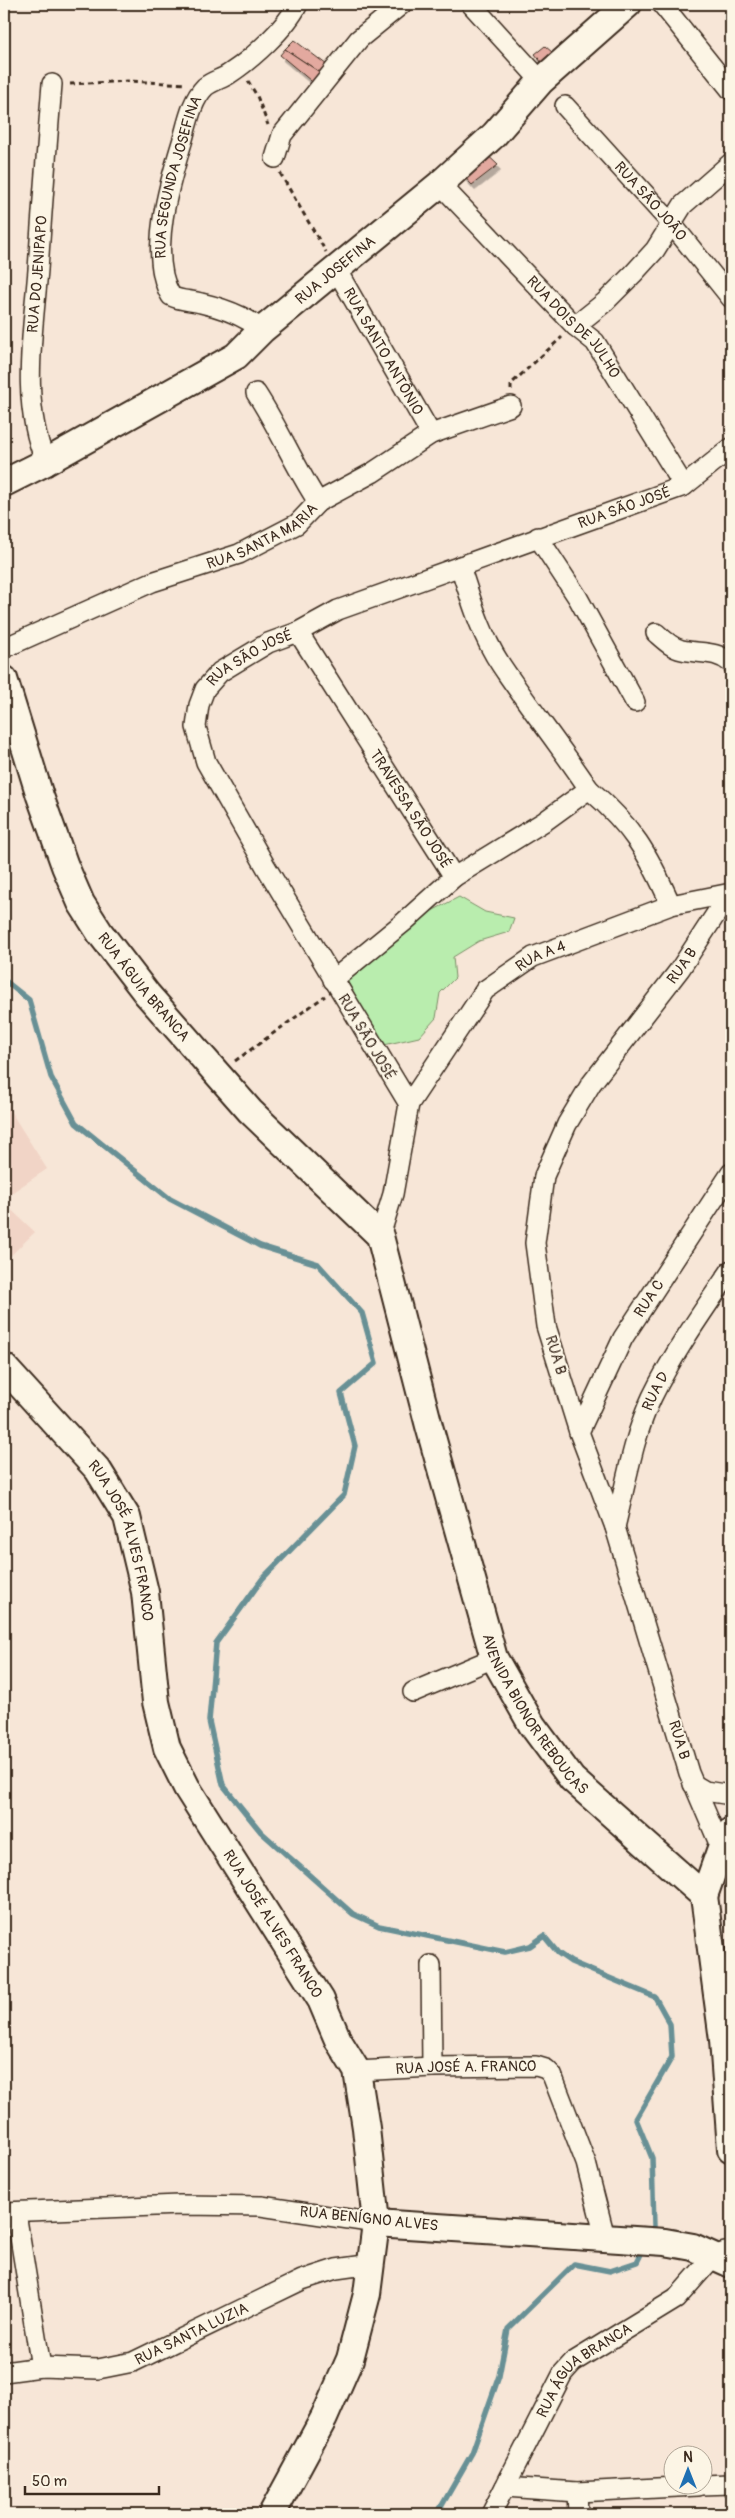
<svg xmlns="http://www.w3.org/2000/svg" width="735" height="2518" viewBox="0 0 735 2518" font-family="Pangolin,sans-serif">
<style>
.built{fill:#f1d4c6}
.green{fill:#b9edae;stroke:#7a8c66}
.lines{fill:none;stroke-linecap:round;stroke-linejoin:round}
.stream{stroke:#689095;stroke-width:5.5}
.building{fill:#e3a99f;stroke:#3b2a1e;filter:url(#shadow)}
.street-casing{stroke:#3b2a1e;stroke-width:22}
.secondary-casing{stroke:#3b2a1e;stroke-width:30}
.path{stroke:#3b2a1e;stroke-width:3;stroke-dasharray:5 4;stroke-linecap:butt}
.street{stroke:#fcf5e5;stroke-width:19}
.secondary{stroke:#fcf5e5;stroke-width:26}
.labels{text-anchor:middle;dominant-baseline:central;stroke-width:4;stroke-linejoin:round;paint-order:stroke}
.street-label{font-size:15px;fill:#3b2a1e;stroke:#fcf5e5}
</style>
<defs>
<filter id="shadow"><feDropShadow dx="3" dy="5.5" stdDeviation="0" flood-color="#0004"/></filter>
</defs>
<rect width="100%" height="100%" fill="#f7e6d7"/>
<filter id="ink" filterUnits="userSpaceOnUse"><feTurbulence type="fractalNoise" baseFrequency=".02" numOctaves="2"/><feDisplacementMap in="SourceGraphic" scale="10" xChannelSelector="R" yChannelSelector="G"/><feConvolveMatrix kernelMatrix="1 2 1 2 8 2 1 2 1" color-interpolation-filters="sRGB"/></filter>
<g filter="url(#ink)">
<!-- built -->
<g class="built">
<path d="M4 1101 47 1169 4 1198Z"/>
<path d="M4 1203 35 1232 4 1262Z"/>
</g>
<!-- green -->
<path class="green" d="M459 897 485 912 514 918 509 932 479 941 453 957 455 978 440 993 436 1018 419 1037 384 1045 346 979 422 916Z"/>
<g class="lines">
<!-- stream -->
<g class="stream">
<path d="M4 980 29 1000 51 1077 76 1123 170 1199 260 1246 318 1264 362 1313 376 1363 341 1393 355 1446 344 1495 263 1578 216 1643 209 1721 223 1785 261 1832 353 1914 379 1926 505 1952 530 1946 544 1936 558 1953 571 1962 655 1997 670 2024 672 2057 636 2119 652 2158 654 2226 651 2233"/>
<path d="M437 2514 472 2453 499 2376 508 2329 574 2264 610 2271 637 2262 644 2248"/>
</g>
</g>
<!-- building -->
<g class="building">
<path d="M294 40 331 68 324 75 285 49Z"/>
<path d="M545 46 553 53 542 63 535 54Z"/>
<path d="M285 49 324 75 317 86 280 55Z"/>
<path d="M482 150 498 165 472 185 457 169Z"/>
</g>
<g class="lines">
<!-- street casing -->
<g class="street-casing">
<g id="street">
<path d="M471 4 541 81"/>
<path d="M662 4 731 90"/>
<path id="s1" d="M565 106 671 223 731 298"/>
<path d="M275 158 282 135 359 39 402 4"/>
<path id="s2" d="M440 184 575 326 595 342 684 486"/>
<path id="s3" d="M336 269 431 434"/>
<path d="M575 326 605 302 633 274 655 250 683 205 731 163"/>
<path id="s4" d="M262 330C244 315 223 308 201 303 190 300 181 301 171 296 147 255 170 181 183 139 188 121 192 100 205 87 212 81 222 79 229 74 252 59 286 28 298 4"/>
<path d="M256 393C279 428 295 467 318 502"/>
<path id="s5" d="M46 462C20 403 33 333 38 270 42 208 47 146 52 84"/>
<path d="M538 537 578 598 635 702"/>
<path d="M460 566C471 600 481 635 501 665 529 707 561 747 589 789"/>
<path id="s6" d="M298 632 454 877 404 922 333 980"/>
<path d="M656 633C664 640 672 648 682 650 700 654 716 650 731 663"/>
<path id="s7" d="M4 648 152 582 239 554 297 524 318 502 372 473 431 434 511 406"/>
<path d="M454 877 545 821 589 789C633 827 648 853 671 905"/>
<path id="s8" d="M409 1104 266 867 206 762 196 727 199 705 205 689 220 672 268 643 298 632 338 610 684 486 731 448"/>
<path id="s9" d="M380 1236 393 1194 409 1104 485 990 533 957 671 905 731 893"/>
<path id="s10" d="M579 1432 623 1338 731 1173"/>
<path id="s11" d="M615 1527C626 1484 633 1437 652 1397 674 1352 703 1311 731 1270"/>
<path d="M413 1692 494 1658"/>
<path d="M693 1784 705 1791 731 1795"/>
<path id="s12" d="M721 1848 689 1773 615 1527 579 1432 546 1326 535 1243 544 1176 567 1124 591 1084 680 969 729 894"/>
<path d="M431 1965 432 2067"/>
<path id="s13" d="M357 2071 432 2067 536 2066 546 2069 552 2075 586 2163 605 2237"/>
<path d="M4 2212 180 2205 261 2206 376 2223"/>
<path d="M16 2213 41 2367"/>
<path id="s14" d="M4 2372 41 2367 98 2369 133 2362 302 2280 336 2269 372 2264"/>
<path d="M702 2485 731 2484"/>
<path d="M505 2487 577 2492 698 2486"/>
<path d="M577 2492 578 2514"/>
<path id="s15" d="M491 2514 563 2373 573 2362 676 2299 713 2257 725 2252"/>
</g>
</g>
<!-- secondary casing -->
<g class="secondary-casing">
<g id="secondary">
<path id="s16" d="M4 483 46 462 236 356 262 330 440 184 494 135 541 81 628 4"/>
<path id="s17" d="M4 679 40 796 65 866 81 903 100 933 147 994 250 1111 380 1236 429 1426 494 1658 532 1725 572 1779 704 1896 723 2040 731 2149"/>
<path id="s18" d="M4 1367 98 1470 127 1517 145 1592 156 1702 167 1748 187 1788 321 2000 338 2040 357 2071 366 2128 376 2223 367 2294 350 2359 324 2418 272 2514"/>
<path d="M704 1896 721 1848 731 1831"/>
<path d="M376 2223 665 2242 693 2247 731 2264"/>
</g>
</g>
<!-- path -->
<g class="path">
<path d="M248 81 257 96 268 125"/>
<path d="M70 84 129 81 186 84"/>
<path d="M280 173 326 252"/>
<path d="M511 390V384L562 337"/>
<path d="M235 1061 325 996"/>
</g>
<!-- street -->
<use href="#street" class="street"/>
<!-- secondary -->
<use href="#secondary" class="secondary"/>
</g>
</g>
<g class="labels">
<!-- street labels -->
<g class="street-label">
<text stroke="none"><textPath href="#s4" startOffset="221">RUA SEGUNDA JOSEFINA</textPath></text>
<text stroke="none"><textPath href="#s1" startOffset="128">RUA SÃO JOÃO</textPath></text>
<text stroke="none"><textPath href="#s16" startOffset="396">RUA JOSEFINA</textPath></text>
<text stroke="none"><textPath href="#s5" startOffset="190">RUA DO JENIPAPO</textPath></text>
<text stroke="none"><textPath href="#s2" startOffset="196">RUA DOIS DE JULHO</textPath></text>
<text stroke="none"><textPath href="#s3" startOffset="95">RUA SANTO ANTÔNIO</textPath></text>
<text stroke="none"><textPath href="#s8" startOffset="934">RUA SÃO JOSÉ</textPath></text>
<text stroke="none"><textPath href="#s7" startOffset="282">RUA SANTA MARIA</textPath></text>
<text stroke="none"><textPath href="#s8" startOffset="529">RUA SÃO JOSÉ</textPath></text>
<text stroke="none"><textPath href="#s6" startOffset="210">TRAVESSA SÃO JOSÉ</textPath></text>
<text stroke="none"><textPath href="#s9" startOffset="338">RUA A 4</textPath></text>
<text stroke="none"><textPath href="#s12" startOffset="955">RUA B</textPath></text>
<text stroke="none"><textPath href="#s17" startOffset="342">RUA ÁGUIA BRANCA</textPath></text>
<text transform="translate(367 1037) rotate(59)">RUA SÃO JOSÉ</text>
<text stroke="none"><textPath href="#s10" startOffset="151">RUA C</textPath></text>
<text transform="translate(556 1355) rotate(73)">RUA B</text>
<text stroke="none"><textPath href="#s11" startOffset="142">RUA D</textPath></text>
<text stroke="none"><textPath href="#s18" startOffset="215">RUA JOSÉ ALVES FRANCO</textPath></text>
<text stroke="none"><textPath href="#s17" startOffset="1192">AVENIDA BIONOR REBOUCAS</textPath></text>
<text transform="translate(679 1740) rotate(73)">RUA B</text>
<text stroke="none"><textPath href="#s18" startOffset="635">RUA JOSÉ ALVES FRANCO</textPath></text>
<text stroke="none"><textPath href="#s13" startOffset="109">RUA JOSÉ A. FRANCO</textPath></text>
<text transform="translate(369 2219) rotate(6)">RUA BENÍGNO ALVES</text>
<text stroke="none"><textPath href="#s14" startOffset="195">RUA SANTA LUZIA</textPath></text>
<text stroke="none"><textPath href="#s15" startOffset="175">RUA ÁGUA BRANCA</textPath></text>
</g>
</g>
<!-- margin -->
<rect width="735" height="2518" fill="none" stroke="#fcf5e5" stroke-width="20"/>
<rect x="10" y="10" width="715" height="2498" fill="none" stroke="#3b2a1e" stroke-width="2" filter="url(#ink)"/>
<!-- north arrow -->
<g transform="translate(688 2470)"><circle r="24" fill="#fcf5e5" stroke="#afa495"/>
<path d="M0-4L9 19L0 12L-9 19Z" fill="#1f6fb2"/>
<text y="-8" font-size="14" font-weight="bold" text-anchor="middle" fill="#3b2a1e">N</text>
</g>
<!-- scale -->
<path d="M25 2486v8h134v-8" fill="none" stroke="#3b2a1e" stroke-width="2.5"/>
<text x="32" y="2486" font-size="15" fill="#3b2a1e" stroke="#fcf5e5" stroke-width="4" paint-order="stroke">50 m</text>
</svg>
